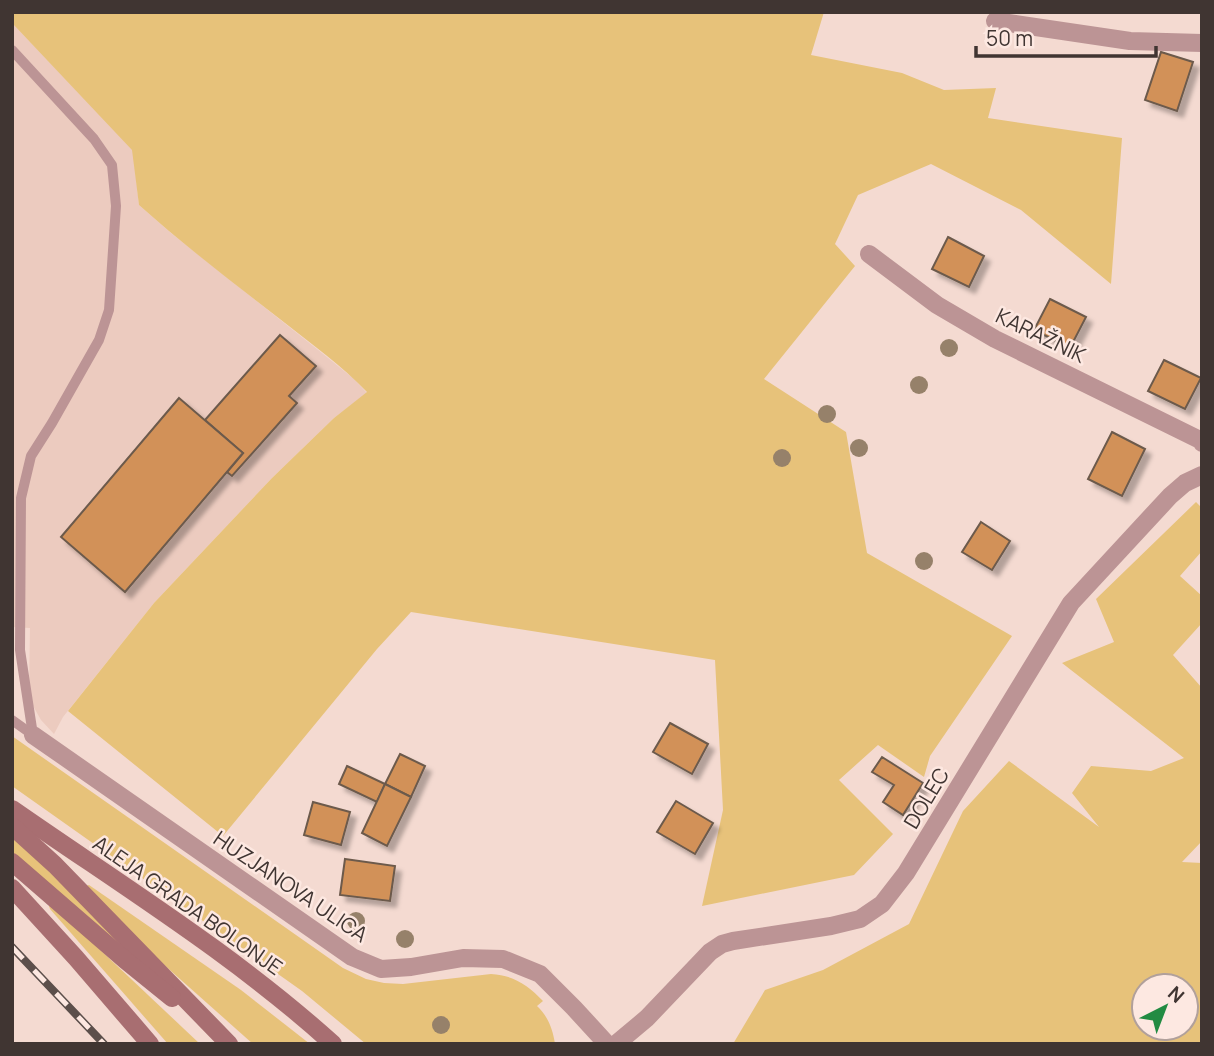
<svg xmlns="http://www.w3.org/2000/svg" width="1214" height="1056" viewBox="0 0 1214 1056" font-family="Manrope,sans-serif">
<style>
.built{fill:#eccbbf}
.green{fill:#e7c27a;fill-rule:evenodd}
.building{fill:#d29158;stroke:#6c5a4c;stroke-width:2;filter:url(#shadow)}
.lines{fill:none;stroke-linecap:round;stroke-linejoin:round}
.service{stroke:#bc9495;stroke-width:10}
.minor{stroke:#bc9495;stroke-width:18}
.secondary{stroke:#a86e71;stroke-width:18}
.rail-casing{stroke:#5c4f4b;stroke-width:8}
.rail{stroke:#fde8e1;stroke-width:5;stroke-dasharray:16;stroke-linecap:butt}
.tree{fill:#96816a}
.labels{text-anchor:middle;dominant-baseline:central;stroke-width:5;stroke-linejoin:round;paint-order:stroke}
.street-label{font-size:21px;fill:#403532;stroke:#fde8e1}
</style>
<defs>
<filter id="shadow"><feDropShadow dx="6" dy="6" stdDeviation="2" flood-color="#0004"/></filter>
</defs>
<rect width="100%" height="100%" fill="#f4dad1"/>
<!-- built -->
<path class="built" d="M12 23 133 150 139 205 171 233 322 353 354 379 367 393 334 418 272 478 154 603 63 717 54 734 41 720 32 704 29 694 30 628 12 627Z"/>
<!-- green -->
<g class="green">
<path d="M12 12H824L811 55 902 73 944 90 996 88 988 118 1122 138 1111 284 1021 210 931 164 858 195 835 244 855 266 764 379 846 432 867 553 1012 636 930 756 924 777 878 745 839 780 893 834 854 875 702 906 723 810 715 660 411 612 377 649 223 836 68 711 154 603 272 478 334 418 367 392C342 366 313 345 285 323 236 285 186 247 139 205L132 150 12 23Z"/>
<path d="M1196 502 1202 508V551L1180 576 1202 596V623L1173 655 1202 688V841L1182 862 1202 863V1044H733L765 990 823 970 909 924 963 811 1009 761 1099 827 1072 793 1091 766 1151 771 1184 758 1062 663 1114 642 1096 599ZM1144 986H1186V1028H1144Z"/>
<path d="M12 736 343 968 366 979 384 983 403 984 491 974C513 975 528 985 543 1001L537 1006C548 1016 553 1030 555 1044H366L302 991 12 786Z"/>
<path d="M12 834 119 942 117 943 113 941 12 853Z"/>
<path d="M89 885 241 990 310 1044H253L153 955 86 886Z"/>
<path d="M50 904 60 912 200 1044H168L50 909 49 906Z"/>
</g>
<!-- building -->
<g class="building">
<path d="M1161 52 1193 62 1177 111 1145 100Z"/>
<path d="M948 237 984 256 969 287 932 269Z"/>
<path d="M1050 299 1086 317 1070 348 1034 330Z"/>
<path d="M280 335 316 366 289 396 297 403 232 476 227 472 243 453 205 420Z"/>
<path d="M1164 360 1201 378 1185 409 1148 391Z"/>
<path d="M179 398 243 453 125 592 61 537Z"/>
<path d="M1112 432 1145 449 1122 496 1088 479Z"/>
<path d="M981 522 1010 541 992 570 962 552Z"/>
<path d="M670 723 708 744 692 774 653 752Z"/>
<path d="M400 754 425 766 411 797 385 784Z"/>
<path d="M882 757 923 783 903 815 883 802 894 785 872 772Z"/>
<path d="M347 766 385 784 377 802 339 784Z"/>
<path d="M385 784 411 797 387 846 362 833Z"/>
<path d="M676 801 713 823 695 854 657 832Z"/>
<path d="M313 802 350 812 341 845 304 835Z"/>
<path d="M345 859 395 866 390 901 340 895Z"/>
</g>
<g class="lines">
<!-- service -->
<g class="service">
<path d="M12 50 94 139 112 165 116 206 109 310 99 340 52 423 31 456 21 498 20 650 33 735"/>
<path d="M12 720 33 735"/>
</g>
<!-- minor -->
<g class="minor">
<path d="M995 21 1130 41 1202 43"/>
<path d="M869 254 937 305 995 339 1202 441V443"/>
<path d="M33 735 352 957 381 969 411 967 463 958 503 959 540 974 574 1008 607 1044"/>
<path d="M616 1044 647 1018 710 952 722 944 733 941 831 926 860 919 882 904 906 873 1071 603 1170 496 1185 483 1202 475"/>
</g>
<!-- secondary -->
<g class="secondary">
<path d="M12 809C121 885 235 955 333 1044"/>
<path d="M12 826 55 865 229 1044"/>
<path d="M12 862 125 960 172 998"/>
<path d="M12 888 76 958 150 1044"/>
</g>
<!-- rail casing -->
<g class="rail-casing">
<path id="rail" d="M12 947 104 1044"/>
</g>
<!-- rail -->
<use href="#rail" class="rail"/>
</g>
<!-- trees -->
<g class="tree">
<circle cx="949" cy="348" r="9"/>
<circle cx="919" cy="385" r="9"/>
<circle cx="827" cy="414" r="9"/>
<circle cx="859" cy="448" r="9"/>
<circle cx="782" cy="458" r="9"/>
<circle cx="924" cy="561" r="9"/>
<circle cx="356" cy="921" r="9"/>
<circle cx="405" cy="939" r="9"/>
<circle cx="441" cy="1025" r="9"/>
</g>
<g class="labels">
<!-- street labels -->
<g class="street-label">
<text transform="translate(1041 335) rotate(26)">KARAŽNIK</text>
<text transform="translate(926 798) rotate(-59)">DOLEC</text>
<text transform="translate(291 886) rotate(34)">HUZJANOVA ULICA</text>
<text transform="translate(188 905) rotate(35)">ALEJA GRADA BOLONJE</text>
</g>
</g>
<!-- border -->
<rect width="1214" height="1056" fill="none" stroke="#403532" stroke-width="28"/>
<!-- north arrow -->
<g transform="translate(1165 1007) rotate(42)"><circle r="33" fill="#fde8e1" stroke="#b1a09b" stroke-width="2"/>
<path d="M0-5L12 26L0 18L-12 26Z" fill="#228b42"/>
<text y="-10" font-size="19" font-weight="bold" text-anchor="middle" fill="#403532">N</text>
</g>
<!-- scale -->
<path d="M976 46v10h180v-10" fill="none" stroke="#403532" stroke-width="3.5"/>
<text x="986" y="46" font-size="21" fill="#403532" stroke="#fde8e1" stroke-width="5" paint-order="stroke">50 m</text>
</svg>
